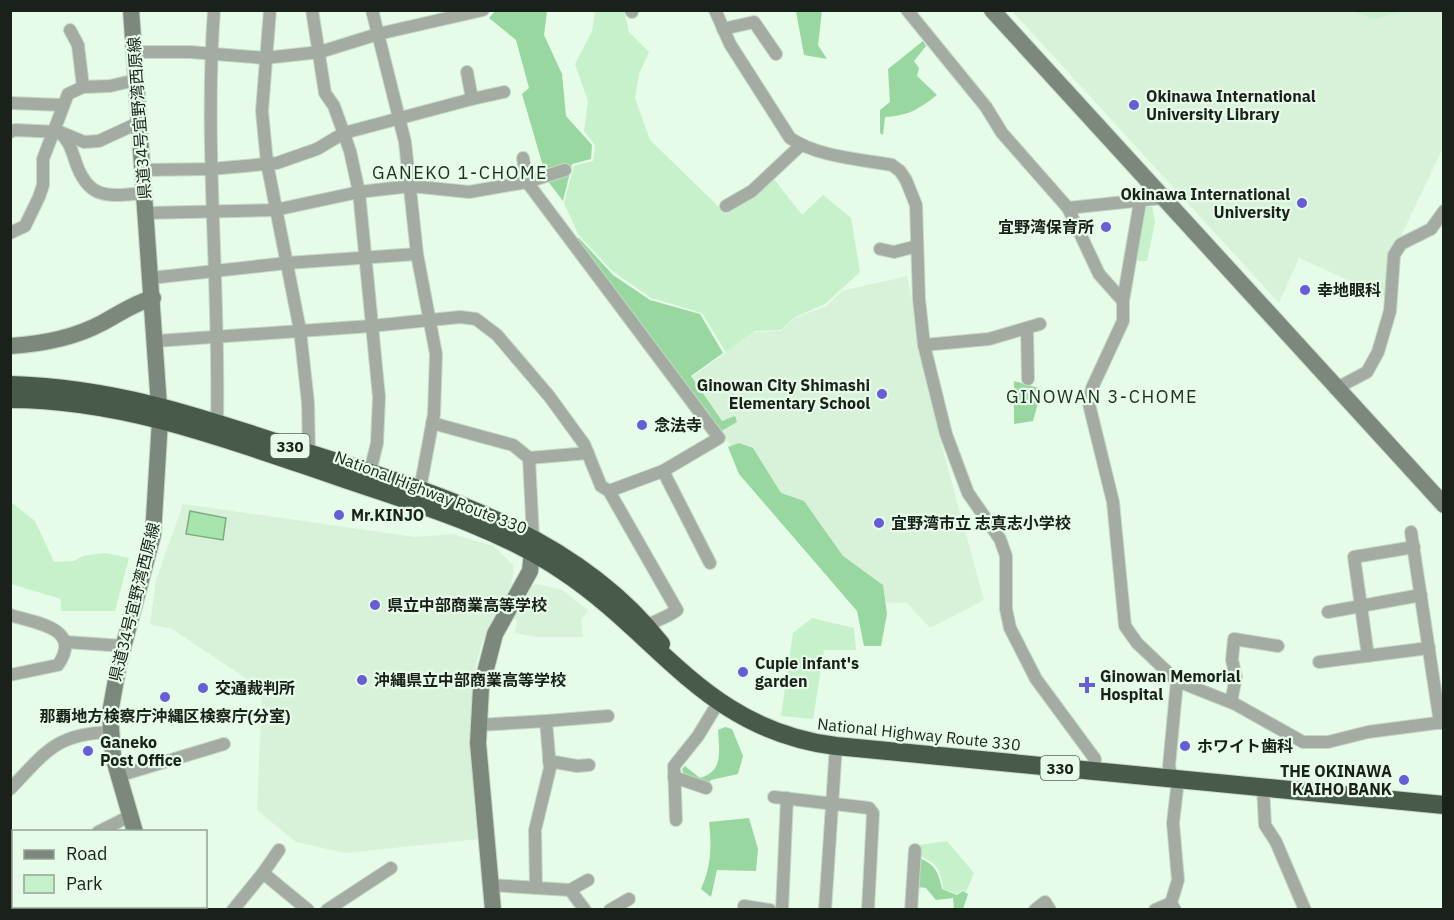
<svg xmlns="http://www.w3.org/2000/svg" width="1454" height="920" viewBox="0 0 1454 920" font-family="'IBM Plex Sans','Noto Sans JP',sans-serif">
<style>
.built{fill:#d7f2d9}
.green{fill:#c7f1ca}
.forest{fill:#99d7a0}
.water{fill:#a7e5ad;stroke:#7daa81;stroke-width:1.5}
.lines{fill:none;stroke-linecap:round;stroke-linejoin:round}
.street-casing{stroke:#c5d8c7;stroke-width:14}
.secondary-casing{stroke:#c5d8c7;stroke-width:18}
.highway-casing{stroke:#c5d8c7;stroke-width:20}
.street{stroke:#a3aba3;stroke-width:12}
.secondary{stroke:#7c887c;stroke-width:16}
.highway{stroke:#485a4a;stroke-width:18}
.poi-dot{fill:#675dd6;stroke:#e6fbe8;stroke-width:2}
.labels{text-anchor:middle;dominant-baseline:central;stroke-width:4.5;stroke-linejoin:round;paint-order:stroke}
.shield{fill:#e6fbe8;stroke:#576258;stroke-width:1.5}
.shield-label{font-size:15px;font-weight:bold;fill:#1a211a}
.poi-label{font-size:16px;font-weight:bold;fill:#1a211a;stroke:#e6fbe8;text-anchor:start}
.street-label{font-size:16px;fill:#1a211a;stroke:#e6fbe8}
.neighbourhood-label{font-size:18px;letter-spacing:1.5px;fill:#1e2e20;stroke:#e6fbe8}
</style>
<rect width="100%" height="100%" fill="#e6fbe8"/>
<!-- built -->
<g class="built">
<path d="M1012 11H1443V148L1389 261 1388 298 1299 258 1279 303Z"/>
<path d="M907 276 942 447 984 600 930 628 907 603 858 601 681 385 754 332 781 331 795 318 826 306 842 291Z"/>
<path d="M183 504 415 537 452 534 494 546 514 566 511 585 482 643 475 668 477 671 470 735 478 839 346 853 296 842 257 810 262 689 172 629 150 624 156 580Z"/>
<path d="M537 584 562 590 588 610 581 621 583 637H536L515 633 517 621 512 617 531 586Z"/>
</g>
<!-- green -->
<g class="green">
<path d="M595 11H624L629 32 649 52 639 74 635 98 650 140 726 214 774 179 802 215 823 195 851 218 860 272 825 304 795 317 781 330 755 331 726 352 702 313 651 298 611 270 578 234 564 203 574 166 593 161 595 145 584 131 588 101 575 64 592 31Z"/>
<path d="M1352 11V10L1406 11 1373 19Z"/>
<path d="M1142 207H1152L1155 222 1147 261H1133Z"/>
<path d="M11 502 35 521 54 562 74 561 83 556 105 553 129 558 115 611H61V599L11 584Z"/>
<path d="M812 618 854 628 856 650H824L813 719 781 716 793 633Z"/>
<path d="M947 841 974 873 966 892 963 890 957 894 943 889C940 869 938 863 919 856V845Z"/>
</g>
<!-- forest -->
<g class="forest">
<path d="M495 11H547L544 35 562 74 566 116 592 145 591 159 572 164 563 201 547 180 522 94 529 88 516 40 489 18Z"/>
<path d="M796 11H822L818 45 827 59 804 55Z"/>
<path d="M923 41 926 46 914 61 919 68 917 76 937 95C919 109 908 116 885 117L883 135 880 133V110L890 102 888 69Z"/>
<path d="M579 238 613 275 650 300 700 314 723 353 691 376 722 421 735 416 737 422 718 433 576 239Z"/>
<path d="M1014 381 1042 389 1033 421 1014 424Z"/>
<path d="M739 443 753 448 781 493 804 501 843 556 883 585 887 614 881 646H864L857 611 739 474 728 447Z"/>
<path d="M725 727 732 729 743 756 738 774 711 780 708 784 686 782 682 769 685 766 700 778C724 771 719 751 718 730Z"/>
<path d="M749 818 758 849 756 871 717 870 711 897 701 889C711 867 712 846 709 822Z"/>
<path d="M917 857C935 864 938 871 942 889L957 895 963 891 968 894 963 909H954L953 898 936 900 926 888 917 887Z"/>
</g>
<!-- water -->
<path class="water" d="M190 511 226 518 223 540 186 534Z"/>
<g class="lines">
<!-- street casing -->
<g class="street-casing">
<g id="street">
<path d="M214 10C204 148 220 285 217 423"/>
<path d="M270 10 262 111 267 163 300 330 308 403 309 453"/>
<path d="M312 10 325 93 334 106 350 151 359 192 379 397 377 443 370 472"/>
<path d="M372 10 405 142 417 254 436 354 434 414 420 489"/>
<path d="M631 10 632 12"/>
<path d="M715 10 730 44 790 138C818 157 859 159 892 165L900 171 906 180 916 205 919 299 924 345 946 434 968 493 1000 539 1006 556V609L1010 628 1036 679 1095 759 1093 771"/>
<path d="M907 10 986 107 1002 133 1068 208 1163 198"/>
<path d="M723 29 754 22 776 54"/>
<path d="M70 30 78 45 83 87"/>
<path d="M135 52H190L265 58 320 52 378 34 483 10"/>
<path d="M472 99 504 92"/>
<path d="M10 103 62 105"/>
<path d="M10 132 15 130 59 132C68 139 71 148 75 160 88 201 108 196 145 193"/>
<path d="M60 132 84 142 99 141 140 122"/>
<path d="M523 158 527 182 719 438 663 471"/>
<path d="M143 170 211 169 277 163 317 149 344 133 472 99 467 72"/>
<path d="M1140 202 1123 301V321L1092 388 1089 404 1113 502 1125 626 1137 643 1177 681 1235 704 1303 742H1328L1368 732 1444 722"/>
<path d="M726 206 752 191 801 145"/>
<path d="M1068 208 1099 274 1123 301"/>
<path d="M146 213 275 210 359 192 411 186 469 192 527 182 565 170"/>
<path d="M10 233 25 226 39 197 43 185V159L68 94 83 87 110 86 136 80"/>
<path d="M880 249 894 252 917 246"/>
<path d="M151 278 287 263 417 254"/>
<path d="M1027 329 1028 379"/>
<path d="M156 341 371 326 460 317 476 319 497 335 549 396 584 444 601 486 609 491 677 610C666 619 650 621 640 631"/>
<path d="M924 345 989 339 1040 324"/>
<path d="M1335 389 1367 372 1378 352 1390 311 1394 255 1401 244 1431 229 1444 211"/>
<path d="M432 423 513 445 529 458 588 453"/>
<path d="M529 458 533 538"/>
<path d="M609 491 663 471 710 563"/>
<path d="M1411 532 1440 723"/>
<path d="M1328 612 1421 595"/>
<path d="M10 615C36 623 83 628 58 665L10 675"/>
<path d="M66 642 124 646"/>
<path d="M1368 656 1354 557 1414 547"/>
<path d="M1319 662 1429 648"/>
<path d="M1231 702 1236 677 1232 660 1234 639 1278 646"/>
<path d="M546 721 608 716"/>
<path d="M478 725 546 721 550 768 535 830 536 888"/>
<path d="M549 761 577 766 589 765"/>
<path d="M118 776 224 744"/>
<path d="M674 777 706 788"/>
<path d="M1172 779 1169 766 1177 681"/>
<path d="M1263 787 1265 825 1276 842 1305 910"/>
<path d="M10 789C46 752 55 734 110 732"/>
<path d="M774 797 869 808 873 813 868 910"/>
<path d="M676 820 674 766 698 736 718 703"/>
<path d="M98 832 130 816"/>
<path d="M263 873 279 850"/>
<path d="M10 885 14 883"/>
<path d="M490 885 570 890 585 910"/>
<path d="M570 890 588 880"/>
<path d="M744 906 770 910"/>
<path d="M233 910 263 873 308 910"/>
<path d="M327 910 391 868"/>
<path d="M610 910 629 899"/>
<path d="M782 910 787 798"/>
<path d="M825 910 836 746"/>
<path d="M911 910 915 850"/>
<path d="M1035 910 1045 902 1050 910"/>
<path d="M1155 910 1171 903"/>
<path d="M1175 910 1171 903 1178 880 1173 823 1178 780"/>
</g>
</g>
<!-- secondary casing -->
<g class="secondary-casing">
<g id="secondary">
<path d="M131 10 160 420 153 535 119 663 110 713 113 756 135 832"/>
<path d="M992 10 1444 505"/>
<path d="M10 346C42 344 74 338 102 323 119 314 134 303 153 298"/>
<path d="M154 906V910"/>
<path d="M493 910 478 743 481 688 495 634 530 571 533 541"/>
</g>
</g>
<!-- highway casing -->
<g class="highway-casing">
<g id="highway">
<path d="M10 385C117 388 203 418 302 451 432 493 574 532 661 644"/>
<path d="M10 399C124 399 233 441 339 477 415 503 496 526 563 571 661 636 706 730 836 746L1444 805"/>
</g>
</g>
<!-- street -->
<use href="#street" class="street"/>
<!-- secondary -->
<use href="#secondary" class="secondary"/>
<!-- highway -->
<use href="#highway" class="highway"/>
</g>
<!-- markers -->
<g class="poi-dot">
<circle cx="1134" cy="105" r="6"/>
<circle cx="1302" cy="203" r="6"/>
<circle cx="1106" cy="227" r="6"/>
<circle cx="1305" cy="290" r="6"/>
<circle cx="882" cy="394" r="6"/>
<circle cx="642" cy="425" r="6"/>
<circle cx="339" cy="515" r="6"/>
<circle cx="879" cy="523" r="6"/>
<circle cx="375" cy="605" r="6"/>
<circle cx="743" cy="672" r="6"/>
<circle cx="362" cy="680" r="6"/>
<path d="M1084 676h6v6h6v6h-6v6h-6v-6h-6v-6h6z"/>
<circle cx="203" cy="688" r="6"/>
<circle cx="165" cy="697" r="6"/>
<circle cx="1185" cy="746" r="6"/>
<circle cx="88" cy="751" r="6"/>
<circle cx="1404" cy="780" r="6"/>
</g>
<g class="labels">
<!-- shield labels -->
<g class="shield">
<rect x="270.5" y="434" width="39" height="24" rx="4.5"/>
<rect x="1040.5" y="756" width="39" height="24" rx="4.5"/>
</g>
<g class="shield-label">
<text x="290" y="446">330</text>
<text x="1060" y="768">330</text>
</g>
<!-- poi labels -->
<g class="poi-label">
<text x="1146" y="96">Okinawa International<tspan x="1146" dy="18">University Library</tspan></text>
<text x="1290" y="194" text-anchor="end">Okinawa International<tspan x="1290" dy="18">University</tspan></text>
<text x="1094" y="227" text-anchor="end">宜野湾保育所</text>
<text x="1317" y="290">幸地眼科</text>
<text x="870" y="385" text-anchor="end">Ginowan City Shimashi<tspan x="870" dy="18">Elementary School</tspan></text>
<text x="654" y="425">念法寺</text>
<text x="351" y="515">Mr.KINJO</text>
<text x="891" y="523">宜野湾市立 志真志小学校</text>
<text x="387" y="605">県立中部商業高等学校</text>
<text x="755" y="663">Cupie infant's<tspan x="755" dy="18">garden</tspan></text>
<text x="1100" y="676">Ginowan Memorial<tspan x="1100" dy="18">Hospital</tspan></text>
<text x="374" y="680">沖縄県立中部商業高等学校</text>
<text x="215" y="688">交通裁判所</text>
<text x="165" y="716" text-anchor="middle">那覇地方検察庁沖縄区検察庁(分室)</text>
<text x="100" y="742">Ganeko<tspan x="100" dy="18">Post Office</tspan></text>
<text x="1197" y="746">ホワイト歯科</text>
<text x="1392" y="771" text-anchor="end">THE OKINAWA<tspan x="1392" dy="18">KAIHO BANK</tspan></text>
</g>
<!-- street labels -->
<g class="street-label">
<text transform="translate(139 118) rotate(-94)">県道34号宜野湾西原線</text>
<text transform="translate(431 492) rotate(21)">National Highway Route 330</text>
<text transform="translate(134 602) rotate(-76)">県道34号宜野湾西原線</text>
<text transform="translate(919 734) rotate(6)">National Highway Route 330</text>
</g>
<!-- neighbourhood labels -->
<g class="neighbourhood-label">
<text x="460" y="172">GANEKO 1-CHOME</text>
<text x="1102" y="396">GINOWAN 3-CHOME</text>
</g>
</g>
<!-- border -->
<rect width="1454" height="920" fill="none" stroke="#1a211a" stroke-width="24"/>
<!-- legend -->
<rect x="12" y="830" width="195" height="78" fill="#e6fbe8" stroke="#94a496" stroke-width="1.5"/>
<rect x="24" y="850" width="30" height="9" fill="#7c887c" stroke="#94a496" stroke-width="1.5"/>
<text x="66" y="860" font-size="18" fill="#1a211a">Road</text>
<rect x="24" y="875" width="30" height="18" fill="#c7f1ca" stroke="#94a496" stroke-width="1.5"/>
<text x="66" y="890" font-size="18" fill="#1a211a">Park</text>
</svg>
